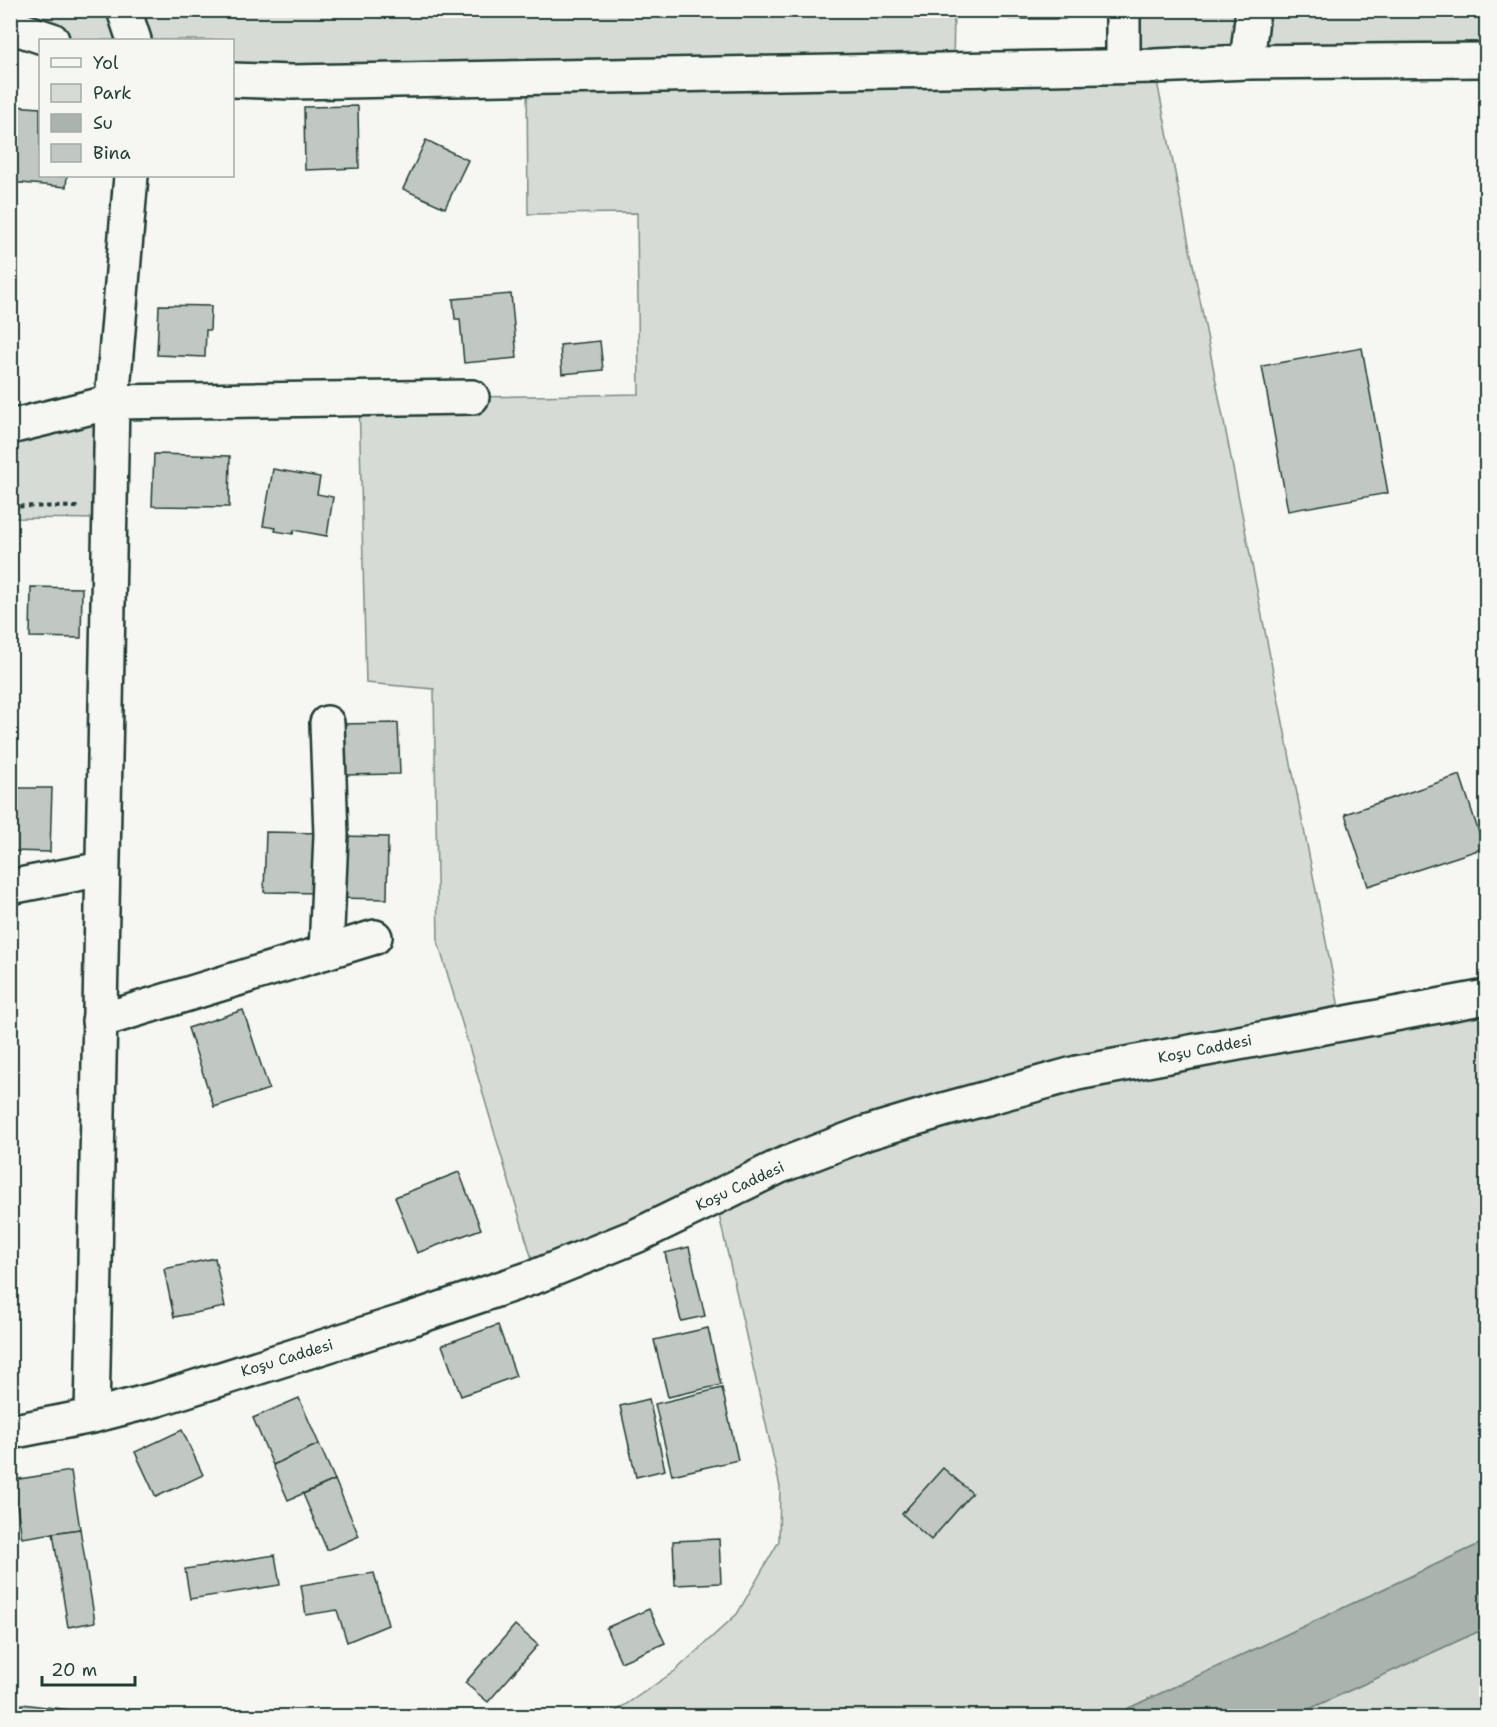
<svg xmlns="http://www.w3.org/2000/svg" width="1497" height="1727" viewBox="0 0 1497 1727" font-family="'Shantell Sans',sans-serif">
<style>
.green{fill:#d6dbd6;stroke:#7a8c85;stroke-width:1.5}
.water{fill:#aab3ae;stroke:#72847d;stroke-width:1.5}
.building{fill:#c1c8c3;stroke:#1f3d34;stroke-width:1.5}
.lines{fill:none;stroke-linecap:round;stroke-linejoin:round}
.minor-casing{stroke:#1f3d34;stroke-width:38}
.path{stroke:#1f3d34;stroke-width:4;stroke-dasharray:4.5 4.5;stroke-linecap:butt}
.minor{stroke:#f6f6f2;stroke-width:33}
.labels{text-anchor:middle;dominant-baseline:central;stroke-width:4.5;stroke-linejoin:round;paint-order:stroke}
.street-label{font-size:15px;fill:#1f3d34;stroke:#f6f6f2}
</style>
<rect width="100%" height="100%" fill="#f6f6f2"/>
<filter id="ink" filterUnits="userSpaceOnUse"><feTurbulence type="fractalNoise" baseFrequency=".0167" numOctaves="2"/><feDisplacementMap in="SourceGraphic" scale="12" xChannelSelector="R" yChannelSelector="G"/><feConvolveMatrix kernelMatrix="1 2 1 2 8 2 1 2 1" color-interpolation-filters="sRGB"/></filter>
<g filter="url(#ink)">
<!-- green -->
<g class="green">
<path d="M11 10H954L953 69 1123 66V11H1486V60L1154 66 1342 1023 1486 997V1541L1112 1716H609L675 1671 737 1614 779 1541 780 1487 715 1197 537 1276 438 942 434 689 366 683 359 399 639 394 637 213 528 214 527 78 233 80 232 40H52Z"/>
<path d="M112 402 110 519 11 518 10 427Z"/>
<path d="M1486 1628V1716H1294Z"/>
</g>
<!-- water -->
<path class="water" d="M1486 1541V1628L1294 1716H1112Z"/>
<!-- building -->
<g class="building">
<path d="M1010 10H1066L1065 19H1010Z"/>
<path d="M14 106 40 108V176H67L66 187 10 182V143Z"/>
<path d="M358 106 359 168 305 170 304 107Z"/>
<path d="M426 140 468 160 445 208 403 189Z"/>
<path d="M511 294 517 358 464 363 460 319H455L453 299Z"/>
<path d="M159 305 211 306 210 330H206L205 357 157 355Z"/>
<path d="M600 341 603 370 562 374 560 345Z"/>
<path d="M1362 348 1388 493 1288 511 1262 366Z"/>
<path d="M154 454 230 456 229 507 152 506Z"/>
<path d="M273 469 320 477 317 494 333 497 327 536 294 530 293 534 275 531 276 528 263 526Z"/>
<path d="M31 587 82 588 81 638 30 637Z"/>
<path d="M398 723 400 774 340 775 338 724Z"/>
<path d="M1460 775 1484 848 1368 886 1345 814Z"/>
<path d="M10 788H52L50 852 10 851Z"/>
<path d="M266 832 321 833 320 893 264 892Z"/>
<path d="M340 836 388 837 387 899 338 898Z"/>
<path d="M243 1010 269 1089 214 1107 188 1028Z"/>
<path d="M459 1172 481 1229 417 1253 395 1197Z"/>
<path d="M689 1247 705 1316 681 1321 665 1253Z"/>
<path d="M215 1258 225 1307 174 1317 164 1269Z"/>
<path d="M498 1325 516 1376 461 1396 442 1345Z"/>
<path d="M708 1328 721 1385 668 1397 654 1340Z"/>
<path d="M722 1388 738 1460 672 1475 655 1404Z"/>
<path d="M299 1398 319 1444 273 1465 253 1418Z"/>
<path d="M649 1399 665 1470 636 1477 620 1406Z"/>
<path d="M182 1430 203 1475 156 1497 135 1452Z"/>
<path d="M319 1444 335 1480 288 1500 273 1465Z"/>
<path d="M943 1468 972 1493 931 1540 902 1514Z"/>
<path d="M71 1471 80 1529 22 1538 13 1480Z"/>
<path d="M335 1480 359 1536 327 1550 303 1494Z"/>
<path d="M80 1529 95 1622 68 1627 53 1533Z"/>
<path d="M719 1539 721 1583 675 1585 673 1541Z"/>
<path d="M275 1555 280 1585 190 1599 185 1569Z"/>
<path d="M374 1573 388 1625 347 1642 337 1610 306 1615 301 1585Z"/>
<path d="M649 1609 665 1643 621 1662 606 1628Z"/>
<path d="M515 1625 538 1645 488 1702 465 1683Z"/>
<path d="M22 1704 102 1714V1716H20Z"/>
</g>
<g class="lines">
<!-- minor casing -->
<g class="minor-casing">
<g id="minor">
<path d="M124 10 134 40"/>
<path d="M10 26 52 40"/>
<path d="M1247 62 1253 10"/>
<path d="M1123 66V10"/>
<path d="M232 80 292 82 1154 66 1247 62 1486 60"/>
<path d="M10 427 112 402 472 397"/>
<path d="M10 887 102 869"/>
<path d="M326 952 331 835 327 723"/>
<path d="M99 1021 375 937"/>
<path d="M92 1416 112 402 131 176"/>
<path d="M10 1432 92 1416 158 1399 411 1319 537 1276 636 1236 780 1166 866 1133 943 1110 1077 1073 1486 997"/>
</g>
</g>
<!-- path -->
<path class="path" d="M10 506 79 507"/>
<!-- minor -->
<use href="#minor" class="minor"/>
</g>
</g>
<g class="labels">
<!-- street labels -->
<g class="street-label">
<text transform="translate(1205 1049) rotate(-11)">Koşu Caddesi</text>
<text transform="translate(740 1186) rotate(-25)">Koşu Caddesi</text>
<text transform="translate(287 1358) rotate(-17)">Koşu Caddesi</text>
</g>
</g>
<!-- margin -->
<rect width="1497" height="1727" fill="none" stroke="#f6f6f2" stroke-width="36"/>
<rect x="18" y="18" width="1461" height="1691" fill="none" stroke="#1f3d34" stroke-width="2" filter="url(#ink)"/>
<!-- legend -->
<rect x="39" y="39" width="195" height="138" fill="#f6f6f2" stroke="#a0aca6" stroke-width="1.5"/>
<rect x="51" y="58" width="30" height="9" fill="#f6f6f2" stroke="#a0aca6" stroke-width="1.5"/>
<text x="93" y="69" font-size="18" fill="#1f3d34">Yol</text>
<rect x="51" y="84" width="30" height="18" fill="#d6dbd6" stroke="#a0aca6" stroke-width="1.5"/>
<text x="93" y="99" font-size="18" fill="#1f3d34">Park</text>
<rect x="51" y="114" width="30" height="18" fill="#aab3ae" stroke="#a0aca6" stroke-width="1.5"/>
<text x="93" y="129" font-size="18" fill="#1f3d34">Su</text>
<rect x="51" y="144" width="30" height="18" fill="#c1c8c3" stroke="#a0aca6" stroke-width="1.5"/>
<text x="93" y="159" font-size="18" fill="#1f3d34">Bina</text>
<!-- scale -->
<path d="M42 1676v9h93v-9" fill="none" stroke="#1f3d34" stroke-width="3"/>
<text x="51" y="1676" font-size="18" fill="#1f3d34" stroke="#f6f6f2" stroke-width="4.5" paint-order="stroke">20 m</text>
</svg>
